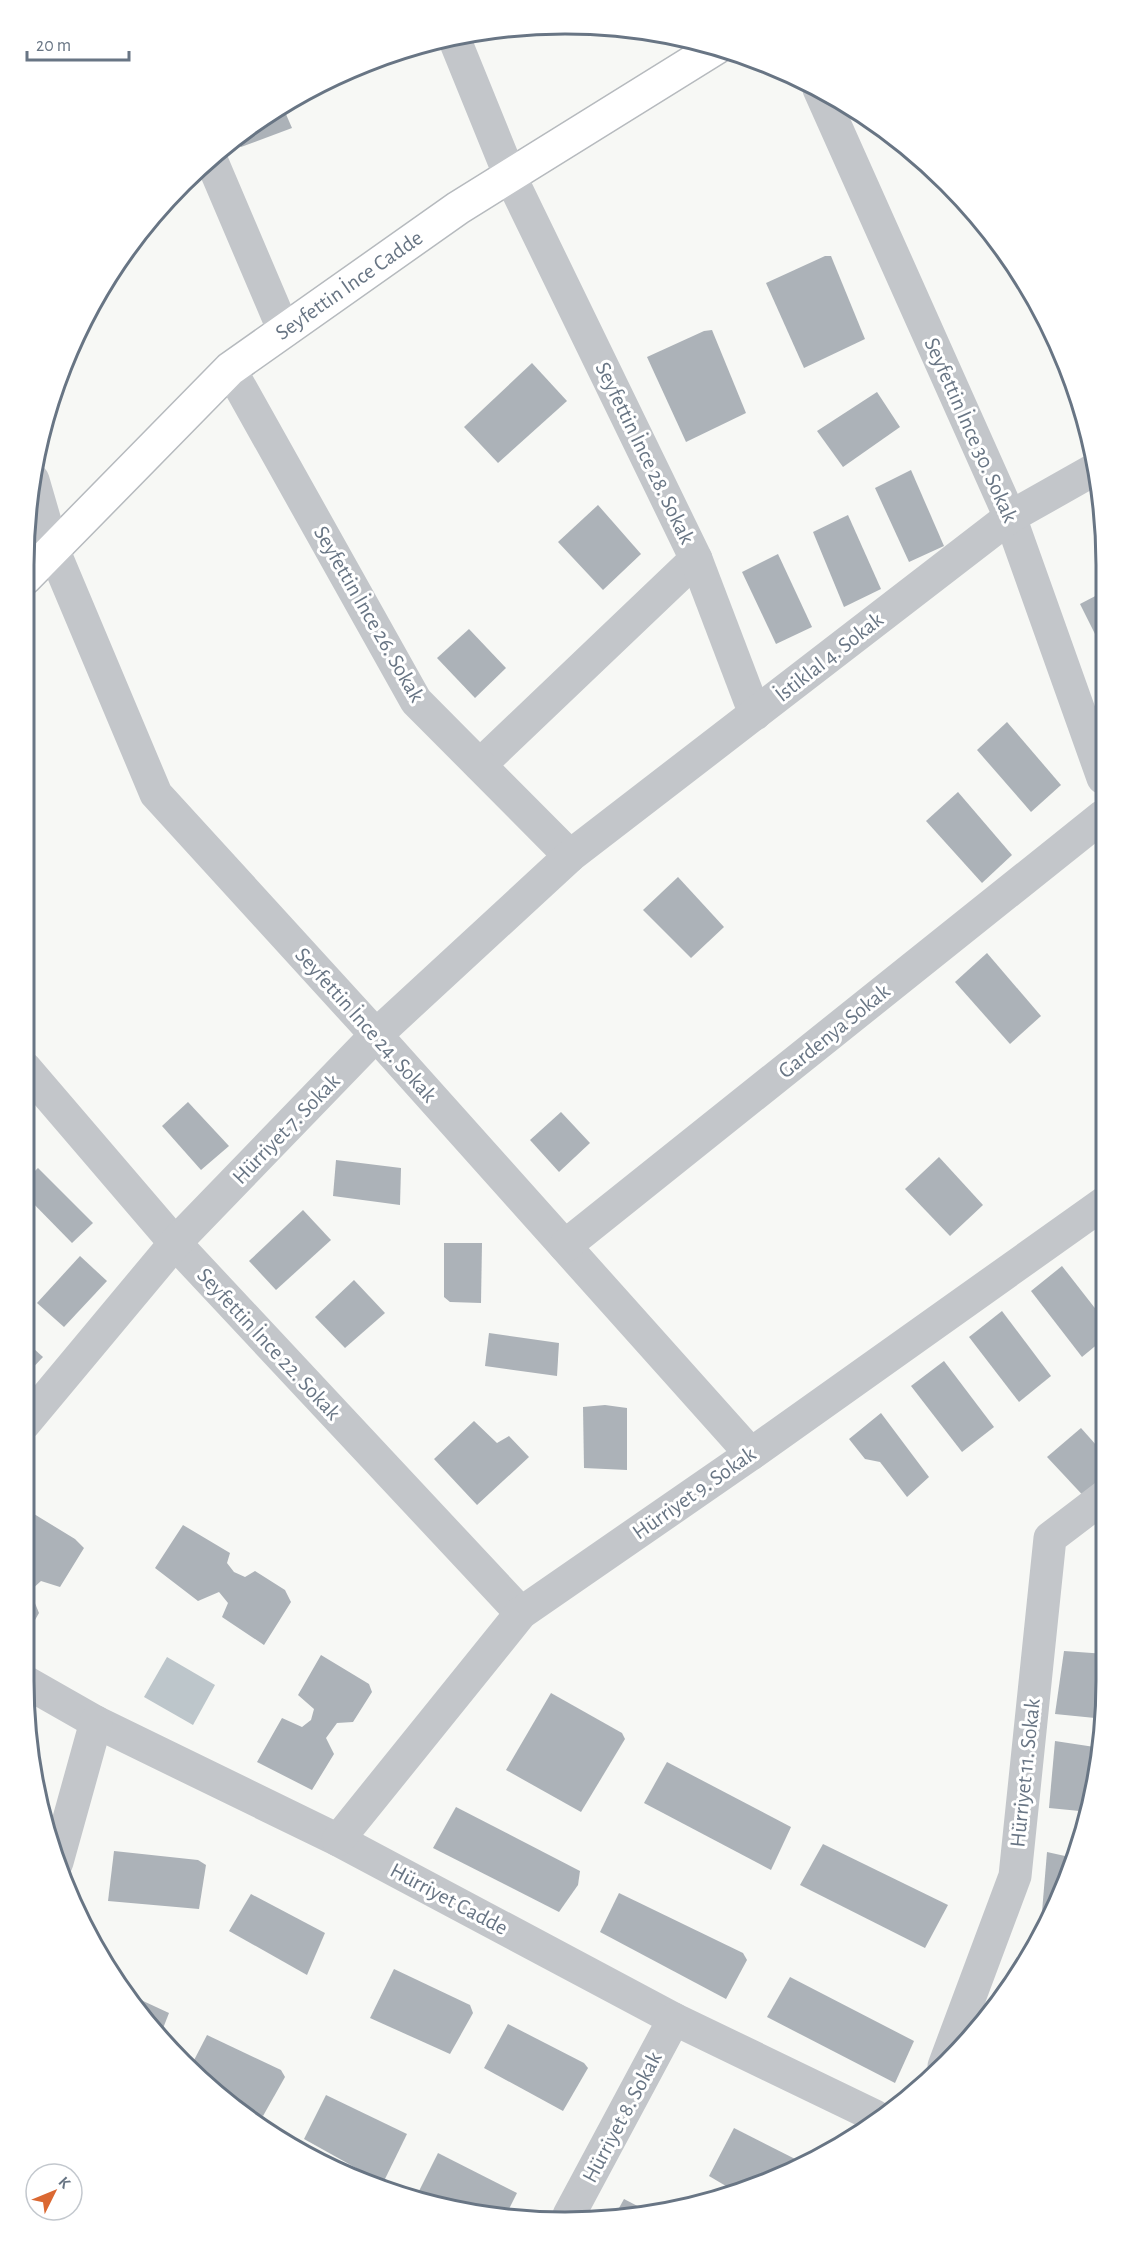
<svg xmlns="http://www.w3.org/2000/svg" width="1131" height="2246" viewBox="0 0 1131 2246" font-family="'Alegreya Sans',sans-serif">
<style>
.water{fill:#bdc6cb}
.building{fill:#acb2b8}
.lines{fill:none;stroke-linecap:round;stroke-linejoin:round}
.secondary-casing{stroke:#b6babe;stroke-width:36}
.minor{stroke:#c3c6ca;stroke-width:33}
.secondary{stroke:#fff;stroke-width:33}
.labels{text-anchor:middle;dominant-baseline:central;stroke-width:6;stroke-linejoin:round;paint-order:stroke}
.street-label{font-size:22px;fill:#687584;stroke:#fff}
.rim{fill:none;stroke:#687584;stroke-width:3}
</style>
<rect width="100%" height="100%" fill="#f7f8f5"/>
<!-- water -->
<path class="water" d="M167 1657 215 1685 193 1725 144 1697Z"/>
<!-- building -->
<g class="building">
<path d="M282 105 292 128 241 147 237 138Z"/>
<path d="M825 256H831L865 339 804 368 766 283Z"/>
<path d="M712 330 746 413 686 442 647 357 704 331Z"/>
<path d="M532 363 567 401 498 463 464 427Z"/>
<path d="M877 392 900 427 843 467 817 431Z"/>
<path d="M911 470 944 546 909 562 875 488Z"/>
<path d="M598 505 641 554 603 590 558 542Z"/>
<path d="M848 515 881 589 844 607 813 532Z"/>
<path d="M778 554 812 627 776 644 742 572Z"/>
<path d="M1103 592V640L1099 642 1080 604Z"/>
<path d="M469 629 506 668 475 698 437 658Z"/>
<path d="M1007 722 1061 785 1031 812 977 750Z"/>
<path d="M958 792 1012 855 982 883 926 821Z"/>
<path d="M678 877 724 927 691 958 643 910Z"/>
<path d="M987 953 1041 1016 1010 1044 955 982Z"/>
<path d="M188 1102 229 1146 201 1170 162 1126Z"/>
<path d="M561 1112 590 1143 559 1172 530 1140Z"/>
<path d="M939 1157 983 1205 950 1236 905 1189Z"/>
<path d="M336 1160 401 1168 400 1205 333 1196Z"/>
<path d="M38 1168 93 1223 72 1243 24 1194V1181Z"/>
<path d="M303 1210 331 1240 276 1290 249 1261Z"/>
<path d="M444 1243H482L481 1303 450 1302 444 1297Z"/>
<path d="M80 1256 107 1281 64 1327 37 1303Z"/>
<path d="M1062 1266 1105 1321V1338L1082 1357 1031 1291Z"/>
<path d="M354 1280 385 1313 345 1348 315 1317Z"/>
<path d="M1002 1311 1051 1376 1019 1402 969 1337Z"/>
<path d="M489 1333 559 1343 557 1376 485 1366Z"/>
<path d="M24 1340 43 1357 24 1377Z"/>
<path d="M944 1361 994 1427 962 1452 911 1386Z"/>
<path d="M605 1405 627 1408V1470L584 1468 583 1407Z"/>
<path d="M881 1413 929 1477 907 1497 880 1462 865 1459 849 1439Z"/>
<path d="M474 1421 497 1443 509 1436 529 1457 477 1505 434 1459Z"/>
<path d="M1081 1428 1105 1455V1491L1091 1504 1047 1457Z"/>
<path d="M34 1514 75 1539 84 1548 60 1587 41 1581 30 1591 39 1613 24 1639V1530Z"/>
<path d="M183 1525 230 1553 227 1563 234 1572 245 1577 255 1571 285 1590 291 1602 264 1645 222 1617 228 1603 219 1592 198 1601 155 1568Z"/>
<path d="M1064 1651 1106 1654 1105 1719 1055 1714Z"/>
<path d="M321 1655 369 1684 372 1692 353 1722 337 1723 326 1738 334 1754 312 1790 257 1762 282 1718 302 1727 311 1720 314 1709 298 1695Z"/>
<path d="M551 1693 622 1733 625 1739 581 1812 506 1770Z"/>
<path d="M1055 1741 1101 1748 1090 1812 1049 1808Z"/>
<path d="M667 1762 791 1827 771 1870 644 1803Z"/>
<path d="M456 1807 580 1871 578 1885 559 1912 433 1848Z"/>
<path d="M823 1844 948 1905 925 1948 800 1885Z"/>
<path d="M114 1851 198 1860 206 1865 199 1909 108 1901Z"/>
<path d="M1047 1852 1074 1858 1051 1920 1040 1936Z"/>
<path d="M619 1893 743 1953 747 1960 726 1999 600 1932Z"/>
<path d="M251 1894 325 1933 307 1975 229 1931Z"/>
<path d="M394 1969 470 2005 473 2013 450 2054 370 2018Z"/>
<path d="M790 1977 914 2041 895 2083 767 2017Z"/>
<path d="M128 1994 169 2013 160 2036 136 2010Z"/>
<path d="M508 2024 584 2063 588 2068 563 2111 484 2068Z"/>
<path d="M207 2035 281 2070 285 2077 263 2116 213 2091 190 2068Z"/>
<path d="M326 2095 407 2134 383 2183 304 2139Z"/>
<path d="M734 2128 807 2165 731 2189 709 2176Z"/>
<path d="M438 2153 517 2193 507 2213 460 2212 417 2195Z"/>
<path d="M624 2199 651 2213 636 2217H614Z"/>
</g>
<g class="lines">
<!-- secondary casing -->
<g class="secondary-casing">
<path id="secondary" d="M25 578 230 369 458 208 717 47"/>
</g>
<!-- minor -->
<g class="minor">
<path d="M454 38 510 176 696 559 480 765"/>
<path d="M819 89 1010 517 1103 778"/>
<path d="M210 157 284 331"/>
<path d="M230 369 416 701 570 856"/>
<path d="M33 480 53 549 156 794 376 1035 751 1454"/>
<path d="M696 559 755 714"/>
<path d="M25 1068 175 1243 521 1613"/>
<path d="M565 1246 1103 816"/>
<path d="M24 1424 175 1243 376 1035 570 856 1010 517 1095 469"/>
<path d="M24 1681 96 1722 338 1840 674 2019 875 2116"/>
<path d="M338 1840 521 1613 751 1454 1104 1203"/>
<path d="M57 1862 96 1722"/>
<path d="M944 2066 1015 1876 1050 1538 1105 1496"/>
<path d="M569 2215 674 2019"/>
</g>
<!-- secondary -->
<use href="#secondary" class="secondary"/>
</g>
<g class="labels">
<!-- street labels -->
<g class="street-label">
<text transform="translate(349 285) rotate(-35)">Seyfettin İnce Cadde</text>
<text transform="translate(971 430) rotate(66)">Seyfettin İnce 30. Sokak</text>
<text transform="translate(645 453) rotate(64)">Seyfettin İnce 28. Sokak</text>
<text transform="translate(369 614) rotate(60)">Seyfettin İnce 26. Sokak</text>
<text transform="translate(829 657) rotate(-38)">İstiklal 4. Sokak</text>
<text transform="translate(366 1025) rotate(48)">Seyfettin İnce 24. Sokak</text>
<text transform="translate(834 1031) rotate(-39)">Gardenya Sokak</text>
<text transform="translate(286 1129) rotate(-46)">Hürriyet 7. Sokak</text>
<text transform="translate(269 1344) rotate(47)">Seyfettin İnce 22. Sokak</text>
<text transform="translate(694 1493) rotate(-35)">Hürriyet 9. Sokak</text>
<text transform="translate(1025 1773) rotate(-84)">Hürriyet 11. Sokak</text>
<text transform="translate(449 1899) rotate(28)">Hürriyet Cadde</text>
<text transform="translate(622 2117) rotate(-62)">Hürriyet 8. Sokak</text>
</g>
</g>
<!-- crop -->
<path d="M0 0H1131V2246H0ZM565 34H565A531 531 0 0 1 1096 565V1681A531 531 0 0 1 565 2212H565A531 531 0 0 1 34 1681V565A531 531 0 0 1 565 34Z" fill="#fff" fill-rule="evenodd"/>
<path class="rim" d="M565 34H565A531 531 0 0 1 1096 565V1681A531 531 0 0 1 565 2212H565A531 531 0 0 1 34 1681V565A531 531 0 0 1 565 34Z"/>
<!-- north arrow -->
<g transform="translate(54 2192) rotate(47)"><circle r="28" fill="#ffffff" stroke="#c3c8ce" stroke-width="1.5"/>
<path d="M0-4.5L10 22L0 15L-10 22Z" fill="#db6832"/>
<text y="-9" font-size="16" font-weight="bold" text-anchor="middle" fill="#687584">K</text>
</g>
<!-- scale -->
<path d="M27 51v9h102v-9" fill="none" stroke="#687584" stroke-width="3"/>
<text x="36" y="51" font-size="18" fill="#687584" stroke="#ffffff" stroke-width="4.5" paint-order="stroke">20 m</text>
</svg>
